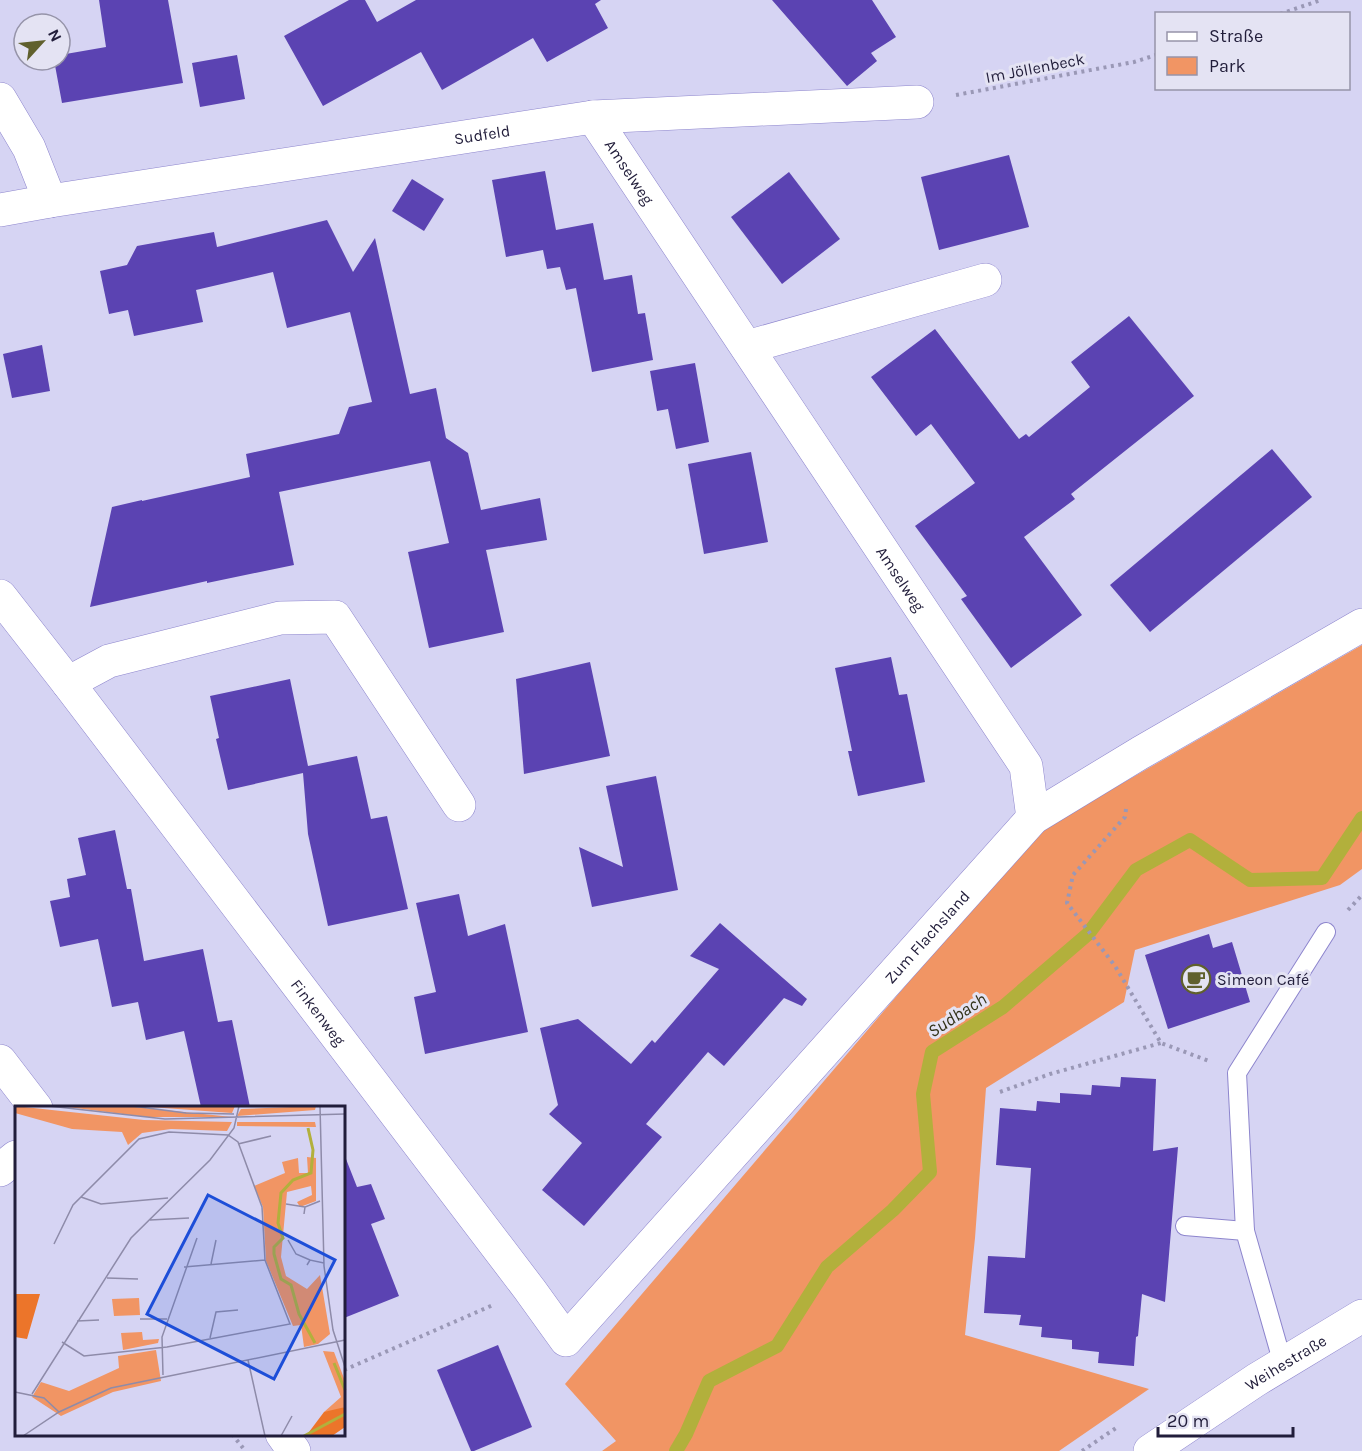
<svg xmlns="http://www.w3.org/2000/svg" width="1362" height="1451" viewBox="0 0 1362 1451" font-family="Karla,sans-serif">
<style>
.green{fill:#f19564}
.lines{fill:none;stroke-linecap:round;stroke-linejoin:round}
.stream{stroke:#b2b03c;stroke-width:14}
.building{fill:#5b43b2}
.service-casing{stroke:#8d85cd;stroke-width:20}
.minor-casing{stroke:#8d85cd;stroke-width:34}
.tertiary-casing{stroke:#8d85cd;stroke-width:34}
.secondary-casing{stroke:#8d85cd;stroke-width:34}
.path{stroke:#9a98b6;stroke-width:4;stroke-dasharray:3 4.5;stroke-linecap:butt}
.service{stroke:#fff;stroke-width:18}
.minor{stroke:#fff;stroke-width:33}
.tertiary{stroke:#fff;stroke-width:33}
.secondary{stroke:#fff;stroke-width:33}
.labels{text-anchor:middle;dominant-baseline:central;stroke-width:6;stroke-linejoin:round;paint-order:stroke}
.street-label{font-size:16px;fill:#211d3a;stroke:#e4e3f3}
.poi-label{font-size:16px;fill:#211d3a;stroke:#e4e3f3;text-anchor:start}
.water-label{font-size:18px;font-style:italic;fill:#33331a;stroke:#e4e3f3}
.inset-river{fill:none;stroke:#b2b03c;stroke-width:3}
.inset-road{fill:none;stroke:#8e8ba9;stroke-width:1.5}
.view{fill:#1d4ed8;fill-opacity:0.15;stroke:#1d4ed8;stroke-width:3}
.inset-edge{fill:none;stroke:#211d3a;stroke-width:3}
</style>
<rect width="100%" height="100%" fill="#d6d4f3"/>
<!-- green -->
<path class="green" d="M1362 645V869L1340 885 1135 950 1124 1002 986 1088 975 1238 965 1335 1149 1389 1059 1451H602L616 1441 565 1384 1036 833Z"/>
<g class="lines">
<!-- stream -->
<path class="stream" d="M676 1451 686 1434 709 1381 777 1346 827 1267 893 1210 930 1172 923 1094 932 1052 1003 1007 1088 934 1136 870 1190 840 1250 880 1322 878 1362 818"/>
</g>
<!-- building -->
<g class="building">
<path d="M99 0H168L183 83 62 103 54 60H60V55L106 47Z"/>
<path d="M349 0H365L377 22 416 0H601L595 4 608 28 547 62 533 38 442 90 421 52 323 106 284 36Z"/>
<path d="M772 0H872L896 37 871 53 877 61 847 86Z"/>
<path d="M237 55 245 99 200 107 192 63Z"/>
<path d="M1009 155 1029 227 939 250 921 177Z"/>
<path d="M545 171 556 230 593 223 604 280 632 275 638 314 645 313 653 360 592 372 576 288 566 290 560 267 547 269 543 250 506 257 492 180Z"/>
<path d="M789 172 840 239 782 284 731 217Z"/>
<path d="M412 179 444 199 424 231 392 211Z"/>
<path d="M327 220 353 272 375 238 410 394 436 388 446 438 468 453 481 510 540 498 547 540 486 550 504 632 429 648 408 552 449 543 430 461 279 492 294 565 207 583V581L90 607 112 507 142 500V501L250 477 246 454 339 434 349 407 372 402 350 312 287 328 273 272 196 290 203 322 134 336 128 310 109 314 100 271 127 265 137 246 214 232 217 247Z"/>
<path d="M1129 316 1194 396 1071 494 1075 499 1024 537 1082 615 1011 668 961 599 967 596 915 526 975 483 931 424 916 436 871 377 935 329 1019 439 1026 434 1029 437 1090 387 1071 362Z"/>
<path d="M42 345 50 391 12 398 3 354Z"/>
<path d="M695 363 709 442 676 449 668 409 657 411 650 371Z"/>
<path d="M1272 449 1312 497 1150 632 1110 585Z"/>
<path d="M751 452 768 542 704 554 688 464Z"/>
<path d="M891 657 899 695 907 694 925 782 858 796 848 751H852L835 668Z"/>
<path d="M590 662 610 756 524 774 516 679Z"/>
<path d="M290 679 308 766 357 756 371 819 387 816 408 909 328 926 308 834 303 773 228 790 216 739 219 738 210 696Z"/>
<path d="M656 776 678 890 592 907 579 847 623 867 606 786Z"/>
<path d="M115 830 127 889H131L144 961 203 949 218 1022 232 1020 250 1107H201L184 1031 146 1040 138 1002 112 1007 98 939 60 947 50 901 70 897 67 879 86 875 78 838Z"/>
<path d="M459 894 468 936 505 924 528 1032 425 1054 414 997 436 992 416 903Z"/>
<path d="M720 923 807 999 802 1006 784 998 724 1066 708 1052 646 1124 662 1137 584 1226 542 1190 582 1143 549 1114 558 1105 540 1028 578 1019 631 1064 652 1040 655 1043 719 969 690 956Z"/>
<path d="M1209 934 1213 948 1232 942 1250 1002 1168 1029 1145 955Z"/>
<path d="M1121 1077 1156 1079 1153 1151 1178 1147 1165 1302 1142 1294 1138 1336 1136 1337 1134 1366 1098 1363 1099 1352 1072 1349V1340L1041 1337 1042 1327 1019 1325 1021 1315 984 1313 988 1256 1025 1258 1031 1168 996 1165 1000 1108 1036 1111 1037 1101 1060 1103V1093L1091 1095 1092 1085 1120 1087Z"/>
<path d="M346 1159 357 1187 371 1184 385 1219 371 1224 399 1296 344 1318V1160Z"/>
<path d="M498 1345 532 1427 474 1451H471L437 1370Z"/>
</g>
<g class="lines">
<!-- service casing -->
<g class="service-casing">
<g id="service">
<path d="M1185 1226 1245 1231 1283 1364"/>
<path d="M1245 1231 1237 1073 1326 932"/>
</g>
</g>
<!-- minor casing -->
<g class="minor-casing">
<g id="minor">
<path d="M0 99 29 148 50 201"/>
<path id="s1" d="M593 117 1026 766 1033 818"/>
<path id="s2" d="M0 210 50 201 593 117 917 102"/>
<path d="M747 347 985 280"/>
<path id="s3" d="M0 596 68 683 530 1290 566 1340 1033 818 1140 753 1362 625"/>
<path d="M68 683 109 661 280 618 335 617 459 805"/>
<path d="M0 1170 16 1157"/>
</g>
</g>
<!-- tertiary casing -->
<g class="tertiary-casing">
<g id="tertiary">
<path d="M0 1061 36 1108"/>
<path d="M282 1434 294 1451"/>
</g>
</g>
<!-- secondary casing -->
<g class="secondary-casing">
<g id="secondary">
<path id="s4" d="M1150 1451 1256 1380 1362 1316"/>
</g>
</g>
<!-- path -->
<g class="path">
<path d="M1280 14 1321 0"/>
<path d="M956 95 1134 62 1156 55"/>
<path d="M1126 809 1125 817 1073 875 1067 903 1115 966 1161 1043 1209 1061"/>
<path d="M1348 910 1362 895"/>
<path d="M1000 1092 1050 1074 1161 1043"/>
<path d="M344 1370 493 1305"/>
<path d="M232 1434 243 1448"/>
<path d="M1082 1451 1116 1428"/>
</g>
<!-- service -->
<use href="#service" class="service"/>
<!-- minor -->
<use href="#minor" class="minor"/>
<!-- tertiary -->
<use href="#tertiary" class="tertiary"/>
<!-- secondary -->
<use href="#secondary" class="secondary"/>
</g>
<!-- icons -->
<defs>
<g id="cafe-ring" transform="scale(1.5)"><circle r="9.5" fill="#e4e3f3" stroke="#60602d" stroke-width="1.5"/><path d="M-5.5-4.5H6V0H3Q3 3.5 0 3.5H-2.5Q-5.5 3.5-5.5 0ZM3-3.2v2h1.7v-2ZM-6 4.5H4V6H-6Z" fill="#60602d"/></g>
</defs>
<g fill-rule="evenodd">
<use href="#cafe-ring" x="1196" y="979"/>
</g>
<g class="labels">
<!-- street labels -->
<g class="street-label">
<text transform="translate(1035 68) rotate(-11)">Im Jöllenbeck</text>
<text stroke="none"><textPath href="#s2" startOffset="488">Sudfeld</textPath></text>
<text stroke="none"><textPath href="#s1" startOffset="66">Amselweg</textPath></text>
<text stroke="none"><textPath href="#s1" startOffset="555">Amselweg</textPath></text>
<text stroke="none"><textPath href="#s3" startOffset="1476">Zum Flachsland</textPath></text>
<text stroke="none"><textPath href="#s3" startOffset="524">Finkenweg</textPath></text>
<text stroke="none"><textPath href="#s4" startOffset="162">Weihestraße</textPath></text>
</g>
<!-- poi labels -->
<g class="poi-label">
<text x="1217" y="979">Simeon Café</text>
</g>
<!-- water labels -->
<g class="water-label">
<text transform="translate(957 1015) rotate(-33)">Sudbach</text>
</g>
</g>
<!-- overview -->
<g transform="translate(15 1106)">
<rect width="330" height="330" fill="#d6d4f3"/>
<path d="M0 0 129 14 217 16 212 25 156 23 127 27 113 39 107 26 57 23 0 7ZM45 0H111L217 11H131ZM122 0H220L217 7ZM301 0 300 4 222 10 226 3ZM222 16H300L301 21 222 20ZM292 51 301 52V95L285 101 282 96 297 89 296 80 272 86 266 151 271 170 292 183 305 169 315 228 303 238 289 241 286 219 278 220 251 155 248 101 239 80 270 67 267 56 283 52 284 67H293ZM124 192 125 209 99 210 97 193ZM127 226 128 234 144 233 143 237 108 244 106 227ZM141 244 146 275 98 286 46 310 17 291 26 276 54 285 104 262 103 250ZM308 245 319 246 330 275V301L311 308 309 306 326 291Z" fill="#f19564"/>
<path d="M0 188H25L12 233 0 231ZM330 301V321L317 330H291L309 306Z" fill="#ec752a"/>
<path class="inset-river" d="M293 22 298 44 296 67 278 74 266 87 263 117 268 132 259 141V148L266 173 276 179 284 208 300 237M319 257 330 284M289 330 330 308"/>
<path class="inset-road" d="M34 0 150 13 330 8M117 0 171 7 219 8M305 0 309 160 318 224 330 261M223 38 256 30M66 91 86 98 153 92M271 98 290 101M289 108 290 101 305 95M135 114 174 112M273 134 281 148 295 154M39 138 58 99 124 33 154 26 213 29 223 36 247 101 250 154 275 218 152 241 69 250 47 236M196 158 201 134M292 159 295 154 309 157M169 161 250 154M92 172 123 173M125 213H152M62 215 84 214M195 232 201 206 223 204M233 254 250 330M148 269 147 231 182 132M0 286 29 292 44 306M17 288 116 132 195 54 219 22 224 0M8 330 44 306 96 282 330 234M266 330 277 310"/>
<path class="view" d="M193 89 320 154 259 273 132 208Z"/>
<rect width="330" height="330" class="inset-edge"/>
</g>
<!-- legend -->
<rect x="1155" y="12" width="195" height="78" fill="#e4e3f3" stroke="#9694a9" stroke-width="1.5"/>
<rect x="1167" y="32" width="30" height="9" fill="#ffffff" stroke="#9694a9" stroke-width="1.5"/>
<text x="1209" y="42" font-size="18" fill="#211d3a">Straße</text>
<rect x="1167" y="57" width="30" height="18" fill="#f19564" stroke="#9694a9" stroke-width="1.5"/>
<text x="1209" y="72" font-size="18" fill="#211d3a">Park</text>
<!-- north arrow -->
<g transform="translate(42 42) rotate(63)"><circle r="28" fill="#e4e3f3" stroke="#9694a9" stroke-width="1.5"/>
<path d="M0-4.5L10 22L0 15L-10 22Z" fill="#60602d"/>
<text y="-9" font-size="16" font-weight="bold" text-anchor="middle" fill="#211d3a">N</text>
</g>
<!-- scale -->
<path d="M1158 1427v9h135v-9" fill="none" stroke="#211d3a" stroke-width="3"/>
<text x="1167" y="1427" font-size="18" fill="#211d3a" stroke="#e4e3f3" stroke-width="4.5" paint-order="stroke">20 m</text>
</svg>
